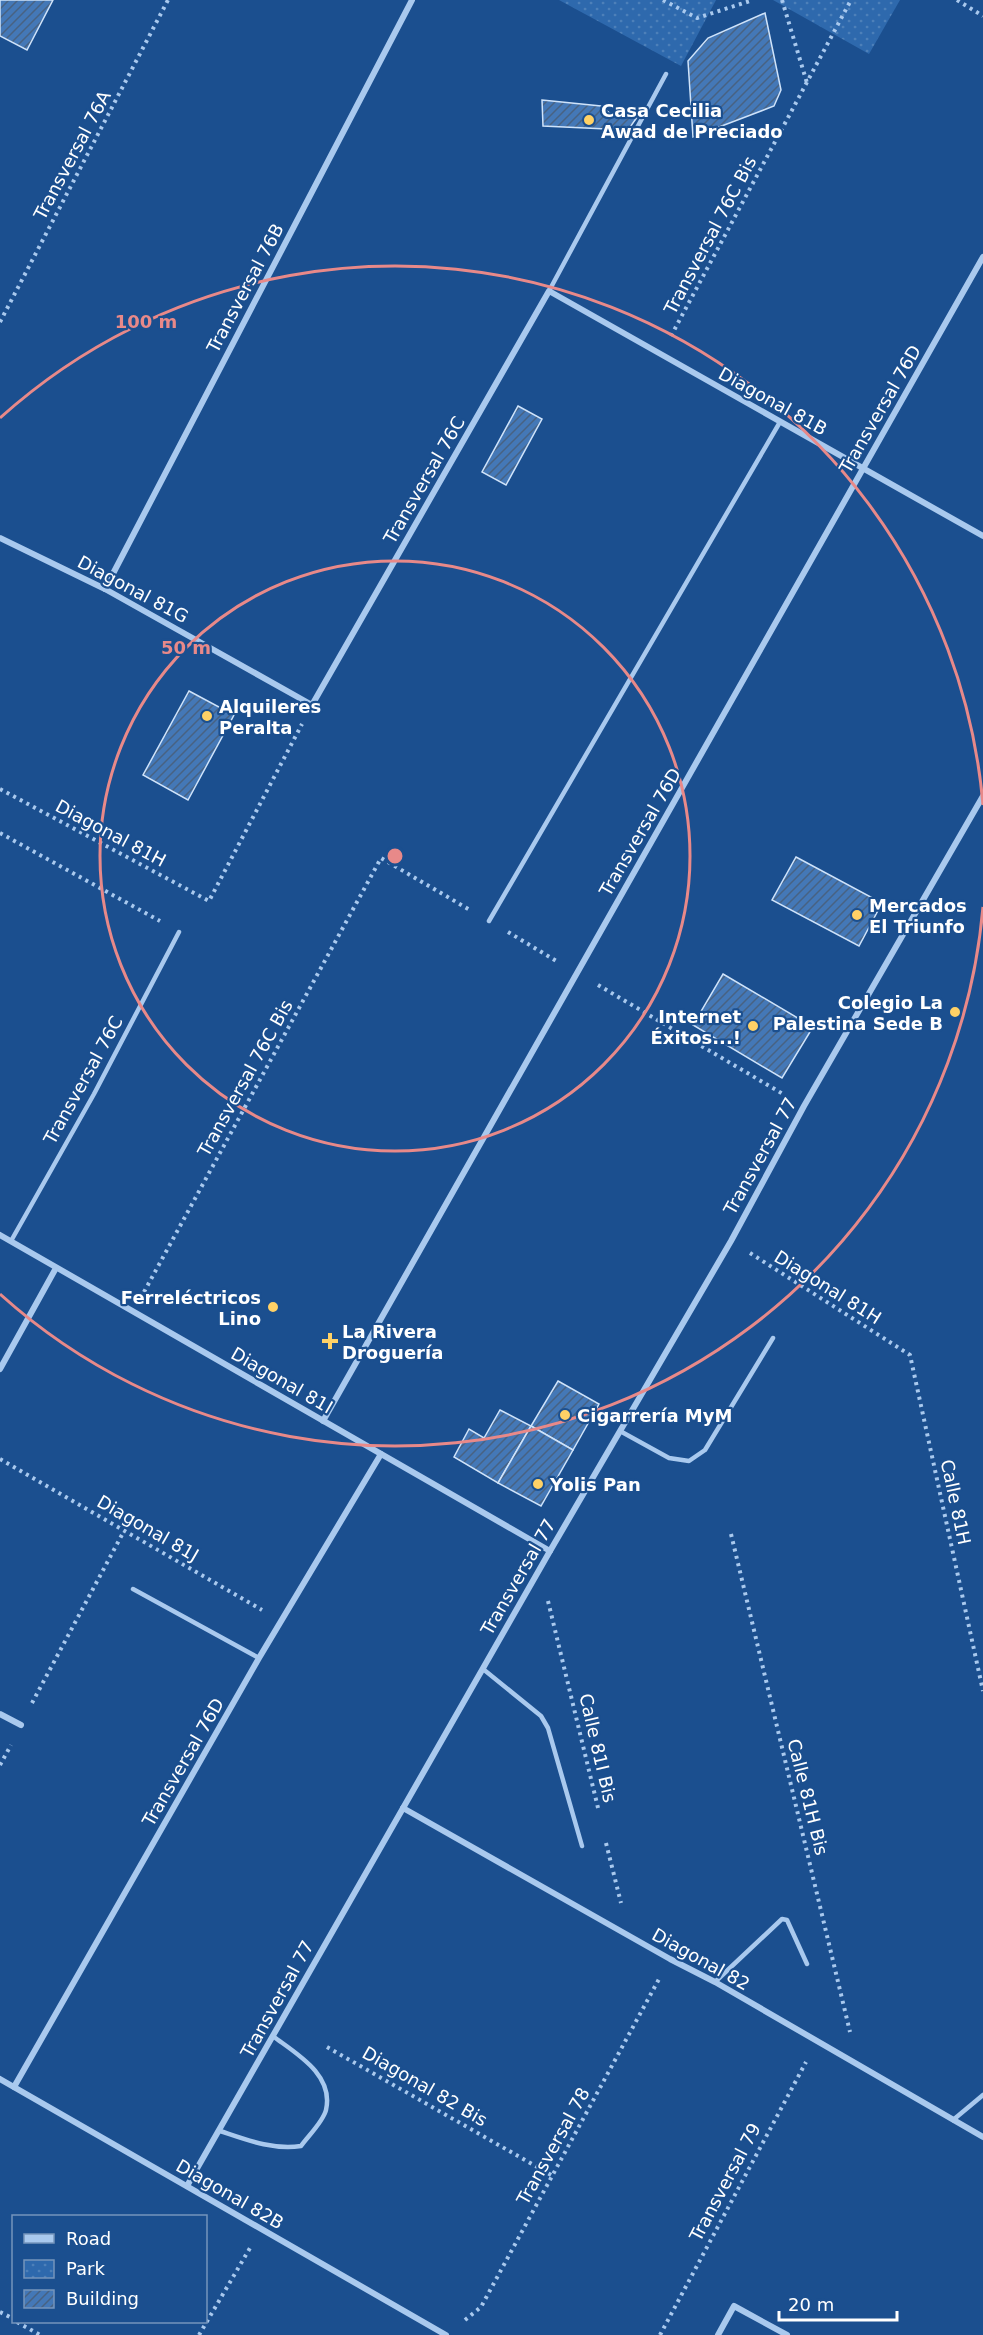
<svg xmlns="http://www.w3.org/2000/svg" width="983" height="2335" viewBox="0 0 983 2335" font-family="'DejaVu Sans',sans-serif">
<style>
.park{fill:url(#park-dots)}
.building{fill:url(#building-hatch);stroke:#cfe3fa;stroke-width:1.5}
.lines{fill:none;stroke-linecap:round;stroke-linejoin:round}
.path{stroke:#a9c9ee;stroke-width:4;stroke-dasharray:3 4.5;stroke-linecap:butt}
.lane{stroke:#a9c9ee;stroke-width:4.5}
.street{stroke:#a9c9ee;stroke-width:6}
.ring{fill:none;stroke:#e88989;stroke-width:3}
.poi-dot{fill:#ffd166;stroke:#1b4f8f;stroke-width:2}
.labels{text-anchor:middle;dominant-baseline:central;stroke-width:4.5;stroke-linejoin:round;paint-order:stroke}
.poi-label{font-size:18px;font-weight:bold;fill:#fff;stroke:#1b4f8f;text-anchor:start}
.street-label{font-size:18px;fill:#fff;stroke:#1b4f8f}
.centre{fill:#e88989;stroke:#1b4f8f;stroke-width:3}
.ring-label{font-size:18px;text-anchor:middle;font-weight:bold;fill:#e88989;stroke:#1b4f8f;stroke-width:4.5;stroke-linejoin:round;paint-order:stroke}
</style>
<defs>
<pattern id="park-dots" width="8" height="8" patternUnits="userSpaceOnUse" patternTransform="scale(1.5)"><rect width="8" height="8" fill="#2e69ad"/><path d="M2 2h.1M6 6h.1" fill="none" stroke="#4d80b9" stroke-width="1.8" stroke-linecap="round"/></pattern>
<pattern id="building-hatch" width="6" height="6" patternUnits="userSpaceOnUse" patternTransform="scale(1.5)"><rect width="6" height="6" fill="#4478b7"/><path d="M-1 1l2-2M0 6l6-6M5 7l2-2" fill="none" stroke="#486282"/></pattern>
</defs>
<rect width="100%" height="100%" fill="#1b4f8f"/>
<!-- park -->
<g class="park">
<path d="M559 0H716L681 66Z"/>
<path d="M773 0H900L869 54Z"/>
</g>
<!-- building -->
<g class="building">
<path d="M0 0H53L27 50 0 36Z"/>
<path d="M765 13 781 90 774 106 693 137 688 61 708 38Z"/>
<path d="M542 100 601 106 612 115 640 113 628 130 543 126Z"/>
<path d="M518 406 542 419 506 485 482 472Z"/>
<path d="M189 691 234 715 188 800 143 775Z"/>
<path d="M796 857 882 903 859 946 772 900Z"/>
<path d="M723 974 813 1027 782 1078 693 1025Z"/>
<path d="M558 1381 599 1404 573 1450 531 1426Z"/>
<path d="M500 1410 531 1426 498 1483 454 1457 469 1429 484 1438Z"/>
<path d="M531 1426 573 1450 541 1506 498 1483Z"/>
</g>
<g class="lines">
<!-- path -->
<g class="path">
<path d="M663 0 697 18 753 0"/>
<path d="M782 0 807 83"/>
<path d="M957 0 983 16"/>
<path d="M0 322 168 0"/>
<path d="M671 336 851 0"/>
<path d="M0 789 209 901 302 724"/>
<path d="M0 833 160 921"/>
<path d="M508 932 558 962"/>
<path d="M598 985 783 1094"/>
<path d="M750 1253 910 1355 983 1691"/>
<path d="M144 1292 381 858 470 910"/>
<path d="M0 1459 262 1610"/>
<path d="M731 1534 850 2032"/>
<path d="M548 1601 599 1812"/>
<path d="M32 1703 124 1531"/>
<path d="M0 1765 11 1745"/>
<path d="M606 1843 621 1903"/>
<path d="M327 2047 553 2176"/>
<path d="M0 2312 14 2319"/>
<path d="M465 2320 481 2307 659 1979"/>
<path d="M17 2322 40 2335"/>
<path d="M199 2335 250 2248"/>
<path d="M660 2335 806 2062"/>
</g>
<!-- lane -->
<g class="lane">
<path d="M549 291 666 74"/>
<path d="M489 921 780 422"/>
<path d="M11 1241 94 1094 179 932"/>
<path d="M620 1431 669 1458 689 1461 705 1450 773 1338"/>
<path d="M133 1589 259 1658"/>
<path d="M483 1669 541 1716 548 1728 582 1846"/>
<path d="M715 1982 782 1919 787 1920 807 1964"/>
<path d="M953 2120 983 2095"/>
<path d="M220 2131C247 2140 272 2150 301 2146 308 2136 323 2122 326 2110 334 2075 297 2054 274 2037"/>
</g>
<!-- street -->
<g class="street">
<path d="M0 538 105 589 312 705 549 291 983 536"/>
<path d="M105 589 412 0"/>
<path d="M0 1235 550 1551"/>
<path d="M0 1369 56 1268"/>
<path d="M323 1421 983 257"/>
<path d="M0 1714 21 1725"/>
<path d="M403 1808 670 1959 715 1982 983 2137"/>
<path d="M0 2079 446 2335"/>
<path d="M14 2087 259 1658 381 1454"/>
<path d="M187 2186 550 1551 731 1241 804 1106 983 796"/>
<path d="M718 2335 734 2306 787 2335"/>
</g>
</g>
<!-- distance rings -->
<g class="ring">
<circle cx="395" cy="856" r="295"/>
<path d="M983 907A590 590 0 0 1 0 1294M0 418A590 590 0 0 1 983 805"/>
</g>
<!-- markers -->
<g class="poi-dot">
<circle cx="589" cy="120" r="6"/>
<circle cx="207" cy="716" r="6"/>
<circle cx="857" cy="915" r="6"/>
<circle cx="955" cy="1012" r="6"/>
<circle cx="753" cy="1026" r="6"/>
<circle cx="273" cy="1307" r="6"/>
<path d="M327 1332h6v6h6v6h-6v6h-6v-6h-6v-6h6z"/>
<circle cx="565" cy="1415" r="6"/>
<circle cx="538" cy="1484" r="6"/>
</g>
<g class="labels">
<!-- poi labels -->
<g class="poi-label">
<text x="601" y="110">Casa Cecilia<tspan x="601" dy="21">Awad de Preciado</tspan></text>
<text x="219" y="706">Alquileres<tspan x="219" dy="21">Peralta</tspan></text>
<text x="869" y="905">Mercados<tspan x="869" dy="21">El Triunfo</tspan></text>
<text x="943" y="1002" text-anchor="end">Colegio La<tspan x="943" dy="21">Palestina Sede B</tspan></text>
<text x="741" y="1016" text-anchor="end">Internet<tspan x="741" dy="21">Éxitos...!</tspan></text>
<text x="261" y="1297" text-anchor="end">Ferreléctricos<tspan x="261" dy="21">Lino</tspan></text>
<text x="342" y="1331">La Rivera<tspan x="342" dy="21">Droguería</tspan></text>
<text x="577" y="1415">Cigarrería MyM</text>
<text x="550" y="1484">Yolis Pan</text>
</g>
<!-- street labels -->
<g class="street-label">
<text transform="translate(72 155) rotate(-62)">Transversal 76A</text>
<text transform="translate(710 235) rotate(-62)">Transversal 76C Bis</text>
<text transform="translate(245 288) rotate(-62)">Transversal 76B</text>
<text transform="translate(773 401) rotate(29)">Diagonal 81B</text>
<text transform="translate(880 409) rotate(-60)">Transversal 76D</text>
<text transform="translate(424 480) rotate(-60)">Transversal 76C</text>
<text transform="translate(133 589) rotate(28)">Diagonal 81G</text>
<text transform="translate(640 832) rotate(-60)">Transversal 76D</text>
<text transform="translate(111 833) rotate(28)">Diagonal 81H</text>
<text transform="translate(245 1078) rotate(-61)">Transversal 76C Bis</text>
<text transform="translate(83 1080) rotate(-61)">Transversal 76C</text>
<text transform="translate(760 1156) rotate(-61)">Transversal 77</text>
<text transform="translate(828 1287) rotate(32)">Diagonal 81H</text>
<text transform="translate(282 1380) rotate(30)">Diagonal 81I</text>
<text transform="translate(956 1502) rotate(78)">Calle 81H</text>
<text transform="translate(148 1528) rotate(30)">Diagonal 81J</text>
<text transform="translate(518 1577) rotate(-60)">Transversal 77</text>
<text transform="translate(598 1748) rotate(77)">Calle 81I Bis</text>
<text transform="translate(183 1762) rotate(-60)">Transversal 76D</text>
<text transform="translate(808 1797) rotate(76)">Calle 81H Bis</text>
<text transform="translate(701 1959) rotate(29)">Diagonal 82</text>
<text transform="translate(277 1999) rotate(-61)">Transversal 77</text>
<text transform="translate(425 2086) rotate(30)">Diagonal 82 Bis</text>
<text transform="translate(553 2146) rotate(-61)">Transversal 78</text>
<text transform="translate(725 2182) rotate(-62)">Transversal 79</text>
<text transform="translate(230 2194) rotate(30)">Diagonal 82B</text>
</g>
</g>
<circle cx="395" cy="856" r="9" class="centre"/>
<g class="ring-label">
<text x="146" y="328">100 m</text>
<text x="186" y="654">50 m</text>
</g>
<!-- legend -->
<rect x="12" y="2215" width="195" height="108" fill="#1b4f8f" stroke="#7695bc" stroke-width="1.5"/>
<rect x="24" y="2234" width="30" height="9" fill="#a9c9ee" stroke="#7695bc" stroke-width="1.5"/>
<text x="66" y="2245" font-size="18" fill="#ffffff">Road</text>
<rect x="24" y="2260" width="30" height="18" fill="url(#park-dots)" stroke="#7695bc" stroke-width="1.5"/>
<text x="66" y="2275" font-size="18" fill="#ffffff">Park</text>
<rect x="24" y="2290" width="30" height="18" fill="url(#building-hatch)" stroke="#7695bc" stroke-width="1.5"/>
<text x="66" y="2305" font-size="18" fill="#ffffff">Building</text>
<!-- scale -->
<path d="M779 2311v9h118v-9" fill="none" stroke="#ffffff" stroke-width="3"/>
<text x="788" y="2311" font-size="18" fill="#ffffff" stroke="#1b4f8f" stroke-width="4.5" paint-order="stroke">20 m</text>
</svg>
